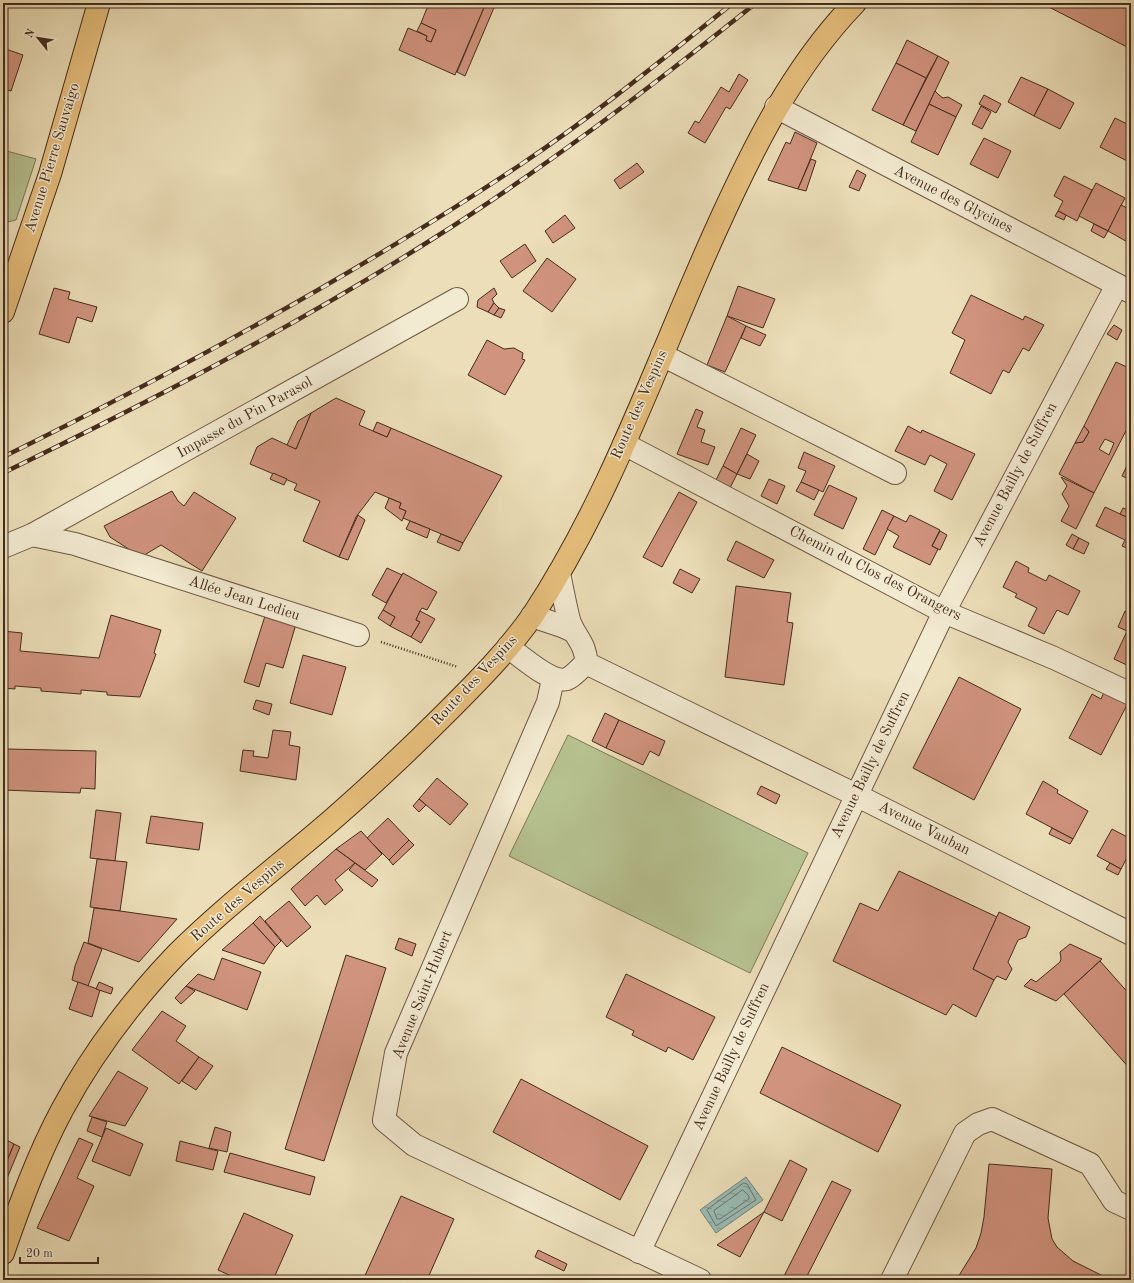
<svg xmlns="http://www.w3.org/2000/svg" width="1134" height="1283" viewBox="0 0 1134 1283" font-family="'Old Standard TT',serif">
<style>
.garden{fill:#b6c190;stroke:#7e7656}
.water{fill:url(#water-ripples);stroke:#778278}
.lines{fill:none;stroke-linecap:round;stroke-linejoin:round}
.shore{stroke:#6f7468;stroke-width:1}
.building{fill:#d0937e;stroke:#452c1c;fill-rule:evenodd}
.minor-casing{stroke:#6e5843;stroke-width:24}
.major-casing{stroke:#452c1c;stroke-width:24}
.path{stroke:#452c1c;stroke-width:2.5;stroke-dasharray:1 2;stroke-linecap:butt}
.minor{stroke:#f2ead1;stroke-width:22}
.major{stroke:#e6bf7c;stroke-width:22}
.rail-casing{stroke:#452c1c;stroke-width:4.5}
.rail{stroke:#f2ead1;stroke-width:3;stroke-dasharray:9;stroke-linecap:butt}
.labels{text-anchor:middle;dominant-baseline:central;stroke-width:3;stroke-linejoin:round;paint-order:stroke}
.street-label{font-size:15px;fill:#452c1c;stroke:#f2ead1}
</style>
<defs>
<pattern id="water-ripples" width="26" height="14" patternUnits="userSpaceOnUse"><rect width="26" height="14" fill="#99bbb5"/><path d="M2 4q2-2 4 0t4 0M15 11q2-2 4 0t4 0" fill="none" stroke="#7f9892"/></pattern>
</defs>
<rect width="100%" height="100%" fill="#ebdeb8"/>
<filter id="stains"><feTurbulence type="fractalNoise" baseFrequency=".005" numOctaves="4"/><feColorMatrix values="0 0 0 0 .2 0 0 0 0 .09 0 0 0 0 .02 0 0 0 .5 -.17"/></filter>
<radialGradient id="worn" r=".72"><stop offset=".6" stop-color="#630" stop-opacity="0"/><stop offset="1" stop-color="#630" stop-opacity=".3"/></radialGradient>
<!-- garden -->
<g class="garden">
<path d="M3 150 36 159 16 220 3 223Z"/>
<path d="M568 735 808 853 750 973 509 856Z"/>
</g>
<!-- water -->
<path class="water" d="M746 1177 763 1200 716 1233 700 1210Z"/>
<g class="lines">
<!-- shore -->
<g class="shore">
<path d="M744 1183 747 1184 756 1200 716 1226 707 1210Z"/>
<path d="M743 1190 749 1196V1199L720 1219H717L714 1211Z"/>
</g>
</g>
<!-- building -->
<g class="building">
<path d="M3 3H8L6 13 3 12Z"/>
<path d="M429 3H486L455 75 399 50 408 28 427 36 426 40 431 42 436 30 421 23Z"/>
<path d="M486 3H496L465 76 457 72Z"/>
<path d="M1041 3H1131V50L1129 48Z"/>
<path d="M421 23 436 30 431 42 426 40 427 36 417 31Z"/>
<path d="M907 40 938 56 926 78 896 63Z"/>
<path d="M3 48 23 55 11 91 3 89Z"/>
<path d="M938 56 949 62 916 131 903 125Z"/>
<path d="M896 63 926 78 903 125 872 110Z"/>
<path d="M739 74 748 80 730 109 726 107 705 143 688 133 695 121 699 123 721 87 729 92Z"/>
<path d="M1021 77 1048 89 1034 116 1008 102Z"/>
<path d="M1048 89 1074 103 1060 129 1034 116Z"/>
<path d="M935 91 939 95 943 98 948 97 962 105 956 117 929 104Z"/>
<path d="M984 95 1001 104 996 113 979 104Z"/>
<path d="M929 104 956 117 938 155 911 142Z"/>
<path d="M981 106 991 112 982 129 972 124Z"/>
<path d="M1115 118 1131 126V163L1100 147Z"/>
<path d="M795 132 817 143 798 189 768 180 786 142 790 144Z"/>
<path d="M984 138 1011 151 998 178 970 164Z"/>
<path d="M811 159 816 161 806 191 798 189Z"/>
<path d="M637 163 644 172 620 189 614 180Z"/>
<path d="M857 170 866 175 859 191 849 187Z"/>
<path d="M1064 176 1092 190 1077 221 1058 211 1063 201 1054 196Z"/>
<path d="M1096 183 1125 198 1108 231 1079 216Z"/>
<path d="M1121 205 1131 210V244L1108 231Z"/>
<path d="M1058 211 1066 215 1064 220 1055 216Z"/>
<path d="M565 215 575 228 553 243 545 231Z"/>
<path d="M1094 224 1108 231 1104 238 1091 231Z"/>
<path d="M525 244 536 261 512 278 500 261Z"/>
<path d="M547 258 576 279 552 312 523 291Z"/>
<path d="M738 286 775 299 763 328 727 316Z"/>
<path d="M54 288 70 292 68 299 97 307 92 322 77 317 69 343 39 334Z"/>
<path d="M494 288 497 294 492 299 494 303 488 312 477 307 478 300Z"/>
<path d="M971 295 1023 320 1025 316 1044 325 1029 351 1023 348 1009 373 1003 370 991 394 950 373 965 340 952 333Z"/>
<path d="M494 303 499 308 494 315 488 312Z"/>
<path d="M499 308 505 310 501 318 494 315Z"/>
<path d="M727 316 746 326 725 372 707 365Z"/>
<path d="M1114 325 1122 330 1117 340 1107 334Z"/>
<path d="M746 326 766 335 760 346 741 338Z"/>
<path d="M487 340 504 349 514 348 523 353 522 359 525 360 505 395 468 375Z"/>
<path d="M1116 362 1131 369V421L1094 493 1059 474 1075 443 1083 442 1089 432 1084 426ZM1105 439 1114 443 1109 455 1099 449Z"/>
<path d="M336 398 365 411 359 425 387 437 391 428 502 476 463 543 403 518 406 511 399 508 401 503 375 492 356 517 339 557 303 541 320 501 294 490 297 484 250 464 257 447 272 438 296 449 311 413Z"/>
<path d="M696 409 703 412 697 427 705 430 701 442 715 447 708 465 677 454Z"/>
<path d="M311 413 296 449 287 445 298 421Z"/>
<path d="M377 422 391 428 387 437 373 431Z"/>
<path d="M908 426 921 433 922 430 975 454 952 500 934 491 947 464 930 455 925 465 895 451Z"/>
<path d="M1084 426 1089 432 1083 442 1075 443Z"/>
<path d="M741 428 756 435 737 474 723 466Z"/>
<path d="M804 452 835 466 823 492 801 482 806 471 798 468Z"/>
<path d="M747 454 759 461 750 479 737 474Z"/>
<path d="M1131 457V480L1122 476Z"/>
<path d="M723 466 737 474 730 488 716 480Z"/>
<path d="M273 473 287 479 284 485 270 479Z"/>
<path d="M1061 477 1094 493 1076 529 1061 521 1069 506 1062 494 1067 486Z"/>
<path d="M769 479 785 486 777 504 761 496Z"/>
<path d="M801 482 819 490 814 500 796 491Z"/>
<path d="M829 485 857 498 843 529 814 515Z"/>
<path d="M172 491 178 501 184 506 194 492 236 518 202 571 161 545 141 557 110 537 104 526Z"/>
<path d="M679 492 697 502 662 567 643 557Z"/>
<path d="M389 498 401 503 399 508 406 511 402 521 385 508Z"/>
<path d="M1105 507 1131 519V550L1122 546 1125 540 1096 526Z"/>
<path d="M1123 508 1131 511V519L1120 514Z"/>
<path d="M882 510 894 516 875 555 863 549Z"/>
<path d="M358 515 365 520 348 560 339 557Z"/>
<path d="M910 515 940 530 932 546 938 549 930 565 893 547 899 536 887 529 894 516 906 522Z"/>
<path d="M410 521 430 529 427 538 406 529Z"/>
<path d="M940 531 947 535 940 550 932 546Z"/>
<path d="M441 534 463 543 459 551 437 542Z"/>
<path d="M1072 534 1079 538 1073 549 1066 545Z"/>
<path d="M1079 538 1089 543 1084 554 1073 549Z"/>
<path d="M736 541 774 560 764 578 727 560Z"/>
<path d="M1016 561 1029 568 1028 572 1046 581 1049 575 1080 591 1068 615 1057 610 1044 634 1028 626 1037 608 1015 597 1017 594 1003 587Z"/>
<path d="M387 568 402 575 386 603 372 595Z"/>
<path d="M680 569 700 579 692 593 673 583Z"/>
<path d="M403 573 437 592 427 610 422 608 420 611 416 620 420 622 411 637 390 626 395 617 383 610Z"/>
<path d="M736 586 791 593 787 622 793 623 784 685 725 677Z"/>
<path d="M383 610 395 617 390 626 378 618Z"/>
<path d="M420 611 435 619 421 643 411 637 420 622 416 620Z"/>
<path d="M1125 611 1131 614V667L1114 659 1127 631 1118 627Z"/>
<path d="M111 615 161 630 154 653 156 654 140 697 107 695V692L81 690V694L41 691V688L15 686V689L3 688V631L22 633 20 651 99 658Z"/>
<path d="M265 616 296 624 283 668 266 663 259 687 244 682Z"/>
<path d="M303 655 346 667 332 715 290 703Z"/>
<path d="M959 677 1021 709 974 800 913 768Z"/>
<path d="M1105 690 1128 703 1101 755 1069 738 1092 694 1101 699Z"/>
<path d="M256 700 272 704 269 715 253 709Z"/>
<path d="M605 713 619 720 606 748 592 741Z"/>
<path d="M619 720 665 741 659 756 650 751 643 765 606 748Z"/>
<path d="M273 730 291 732 289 745 300 747 296 780 240 771 243 750 254 751 253 756 268 758Z"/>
<path d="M3 743 7 744V749L96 751 95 789 81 788 80 793 3 790Z"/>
<path d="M437 778 468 804 450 825 419 799Z"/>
<path d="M1043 781 1058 790 1057 793 1088 811 1073 839 1026 814Z"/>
<path d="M761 786 780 795 776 804 757 794Z"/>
<path d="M419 799 426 805 419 812 413 806Z"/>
<path d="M96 810 121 813 115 861 90 858Z"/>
<path d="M151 816 203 823 199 850 146 843Z"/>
<path d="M388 818 409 840 389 860 367 838Z"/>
<path d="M1052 828 1073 839 1070 844 1049 834Z"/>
<path d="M1112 829 1131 839V850L1121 869 1097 856Z"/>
<path d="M361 831 382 854 365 870 336 849Z"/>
<path d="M409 840 414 845 393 865 389 860Z"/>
<path d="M336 849 355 863 335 880 343 890 325 905 317 895 305 906 291 889Z"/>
<path d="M97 859 127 862 120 911 90 907Z"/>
<path d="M355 863 378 880 372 887 349 870Z"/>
<path d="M1110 863 1121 869 1118 875 1106 869Z"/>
<path d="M899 871 997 917 973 969 994 980 976 1017 953 1004 946 1015 833 961 860 903 878 911Z"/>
<path d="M289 901 311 927 287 947 265 921Z"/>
<path d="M94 908 120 911 177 919 139 962 88 943Z"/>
<path d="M999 912 1030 927 1026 937 1018 940 1008 962 1012 969 1006 980 997 976 994 980 973 969Z"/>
<path d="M260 916 281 941 275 947 253 923Z"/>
<path d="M253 923 275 947 264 964 222 950Z"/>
<path d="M399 938 416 944 412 956 395 949Z"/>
<path d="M84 942 102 949 88 986 72 980 75 966Z"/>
<path d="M1070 944 1102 959 1056 1001 1024 986 1031 979 1036 982 1060 962 1061 959 1060 952Z"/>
<path d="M346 955 386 968 324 1161 285 1149Z"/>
<path d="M222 958 261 972 247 1010 186 986 198 974 214 980Z"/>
<path d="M1100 961 1131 996V1070L1064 994Z"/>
<path d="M626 974 715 1017 693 1060 668 1047 666 1052 632 1035 634 1031 606 1017Z"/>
<path d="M78 982 100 990 92 1017 69 1009Z"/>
<path d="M99 982 113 988 111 994 96 989Z"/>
<path d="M186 986 195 991 181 1004 175 998Z"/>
<path d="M162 1011 186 1026 176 1041 199 1057 179 1084 132 1050Z"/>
<path d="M782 1047 901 1105 878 1152 760 1093Z"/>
<path d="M199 1057 213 1066 196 1090 182 1081Z"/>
<path d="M118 1071 148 1088 125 1126 89 1116Z"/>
<path d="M521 1079 648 1146 620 1200 493 1132Z"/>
<path d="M92 1117 107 1122 102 1137 87 1131Z"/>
<path d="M215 1127 231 1132 227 1152 209 1148Z"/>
<path d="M106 1128 143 1144 130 1176 92 1161Z"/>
<path d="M3 1138 14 1144 3 1171Z"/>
<path d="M79 1138 93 1144 77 1178 94 1186 69 1241 37 1228Z"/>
<path d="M180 1141 218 1151 213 1170 176 1161Z"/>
<path d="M14 1144 20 1147 3 1188V1171Z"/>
<path d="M230 1153 315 1177 310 1195 224 1172Z"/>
<path d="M790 1160 807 1169 782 1221 764 1212Z"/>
<path d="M989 1164 1052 1169 1048 1218 1052 1239 1057 1247 1073 1261 1111 1280H955L960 1274 976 1248 981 1233 984 1217Z"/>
<path d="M832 1181 851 1190 805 1280H782Z"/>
<path d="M401 1196 454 1219 427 1280H363Z"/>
<path d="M764 1212 740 1257 717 1245 740 1229Z"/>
<path d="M244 1213 293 1235 273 1280H240L218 1270Z"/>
<path d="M538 1250 567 1264 564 1271 535 1257Z"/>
</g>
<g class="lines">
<!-- minor casing -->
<g class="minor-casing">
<g id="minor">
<path d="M776 107 1131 292"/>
<path d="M662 355 895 473"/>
<path d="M624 444 944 612 1054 658 1131 694"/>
<path d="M32 535 75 544 358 635"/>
<path d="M3 547 32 535 457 299"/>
<path d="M532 616 562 626 573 631"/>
<path d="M508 647C521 656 551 684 567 679 574 676 580 668 586 663 587 645 574 636 569 620 565 604 562 588 559 573"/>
<path d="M586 663 856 795 1131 934"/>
<path d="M553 679 548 702 396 1053 384 1120 414 1145 700 1280"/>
<path d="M639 1252 944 612 1117 285"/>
<path d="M892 1280 965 1133 978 1124 992 1119 1090 1164 1114 1201 1131 1209"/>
</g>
</g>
<!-- major casing -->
<g class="major-casing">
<g id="major">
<path d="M3 312 50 174 99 3"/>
<path d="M3 1253C20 1204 38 1155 62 1110 92 1054 132 1001 176 955 225 906 281 864 333 819 372 785 410 749 446 713 477 682 508 651 533 615 611 497 657 360 715 232 752 150 792 68 855 3"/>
</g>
</g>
<!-- path -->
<path class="path" d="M381 642 458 667"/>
<!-- minor -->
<use href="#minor" class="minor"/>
<!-- major -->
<use href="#major" class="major"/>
<!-- rail casing -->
<g class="rail-casing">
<g id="rail">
<path d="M3 457C182 369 357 274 523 163 596 114 664 58 733 3"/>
<path d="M3 473C149 402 294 327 431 240 545 168 651 87 756 3"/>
</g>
</g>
<!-- rail -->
<use href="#rail" class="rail"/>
</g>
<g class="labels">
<!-- street labels -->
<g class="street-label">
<text transform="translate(53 158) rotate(-73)">Avenue Pierre Sauvaigo</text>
<text transform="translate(953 200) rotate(27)">Avenue des Glycines</text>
<text transform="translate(640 405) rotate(-66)">Route des Vespins</text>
<text transform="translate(245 418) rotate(-29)">Impasse du Pin Parasol</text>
<text transform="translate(1016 475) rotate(-62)">Avenue Bailly de Suffren</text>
<text transform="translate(875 574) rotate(27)">Chemin du Clos des Orangers</text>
<text transform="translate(244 599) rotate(18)">Allée Jean Ledieu</text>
<text transform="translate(475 681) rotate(-47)">Route des Vespins</text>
<text transform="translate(871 765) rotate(-64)">Avenue Bailly de Suffren</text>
<text transform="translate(924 829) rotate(27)">Avenue Vauban</text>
<text transform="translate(238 901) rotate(-41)">Route des Vespins</text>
<text transform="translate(423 995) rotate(-68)">Avenue Saint-Hubert</text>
<text transform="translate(732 1057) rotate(-65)">Avenue Bailly de Suffren</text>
</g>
</g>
<!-- margin -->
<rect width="1134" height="1283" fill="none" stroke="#ebdeb8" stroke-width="16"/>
<rect x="4" y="4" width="1126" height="1275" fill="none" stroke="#452c1c" stroke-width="2"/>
<rect x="8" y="8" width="1118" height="1267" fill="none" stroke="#452c1c"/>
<!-- north arrow -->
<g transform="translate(38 38) rotate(300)" stroke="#f2ead1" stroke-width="3" paint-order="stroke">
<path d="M0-3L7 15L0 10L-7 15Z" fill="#452c1c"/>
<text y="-6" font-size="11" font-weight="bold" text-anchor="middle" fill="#452c1c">N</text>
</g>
<!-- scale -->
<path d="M20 1257v6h78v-6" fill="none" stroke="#452c1c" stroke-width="2"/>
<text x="26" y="1257" font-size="12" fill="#452c1c" stroke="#f2ead1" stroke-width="3" paint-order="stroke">20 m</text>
<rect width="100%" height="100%" filter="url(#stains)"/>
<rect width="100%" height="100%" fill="url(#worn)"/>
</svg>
